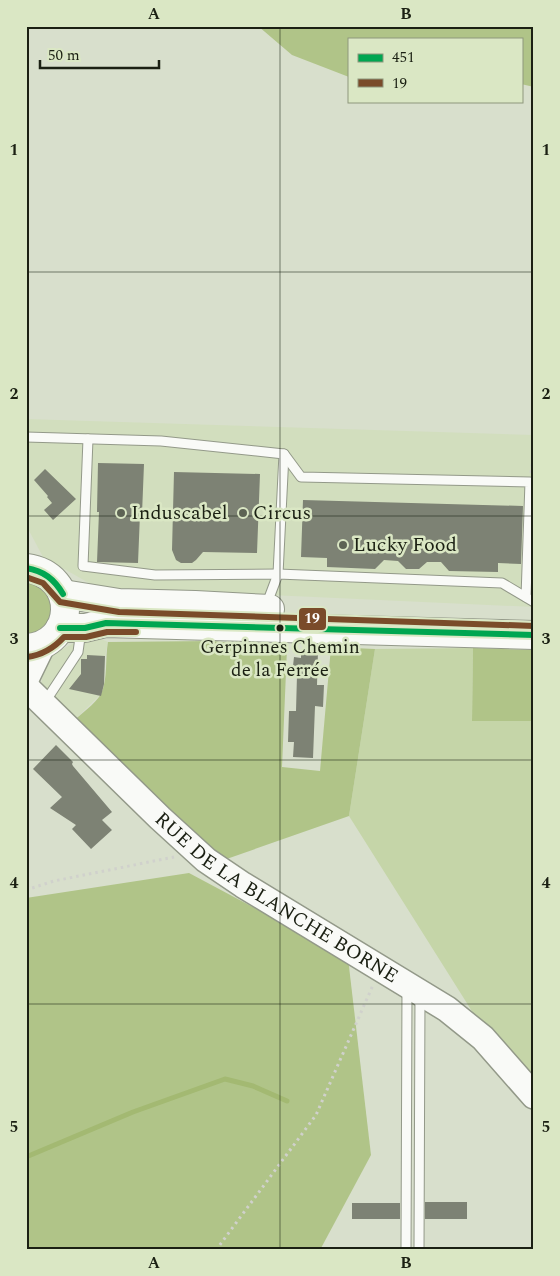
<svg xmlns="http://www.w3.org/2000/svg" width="560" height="1276" viewBox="0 0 560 1276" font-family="Spectral,serif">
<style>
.built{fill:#d2debe}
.green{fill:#c5d5a8}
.forest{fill:#b0c488}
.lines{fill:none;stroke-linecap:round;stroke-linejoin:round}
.stream{stroke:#a3b972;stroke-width:5}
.building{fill:#7d8274}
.lane-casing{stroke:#939989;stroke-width:11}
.secondary-casing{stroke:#939989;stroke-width:28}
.primary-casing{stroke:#939989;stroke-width:30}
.path{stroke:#d0d1cc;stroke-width:3;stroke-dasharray:2.5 4;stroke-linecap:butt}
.lane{stroke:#f9faf7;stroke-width:9}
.secondary{stroke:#f9faf7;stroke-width:25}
.primary{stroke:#f9faf7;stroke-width:28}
.bus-1-casing{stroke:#dae7c4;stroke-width:10}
.bus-2-casing{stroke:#dae7c4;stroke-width:10}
.bus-1{stroke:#00a651;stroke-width:6}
.bus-2{stroke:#7a4b2a;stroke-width:6}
.grid{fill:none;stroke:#1b2013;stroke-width:1;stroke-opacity:0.55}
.poi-dot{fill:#5d6354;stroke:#dae7c4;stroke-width:2}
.bus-dot{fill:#1b2013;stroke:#dae7c4;stroke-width:2}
.labels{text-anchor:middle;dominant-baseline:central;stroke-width:5;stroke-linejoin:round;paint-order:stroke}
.bus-label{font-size:19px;fill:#1b2013;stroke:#dae7c4}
.poi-label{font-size:20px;fill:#1b2013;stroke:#dae7c4;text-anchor:start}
.street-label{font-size:20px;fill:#1b2013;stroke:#dae7c4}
.line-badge{stroke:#dae7c4;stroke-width:2}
.badge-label{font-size:14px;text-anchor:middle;font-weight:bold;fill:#fff}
.neatline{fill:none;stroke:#1b2013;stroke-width:2}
.grid-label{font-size:16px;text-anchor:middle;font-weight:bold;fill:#1b2013}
</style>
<rect width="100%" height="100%" fill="#d8dfcc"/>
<!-- built -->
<g class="built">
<path d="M26 419 534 435V607L96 587 43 557 26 525Z"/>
<path d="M90 634 108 642 105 656 104 684 100 695 72 722 40 691 45 663 57 652 76 642Z"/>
</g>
<!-- green -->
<path class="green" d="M473 648 472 721H534V1087L475 1016 349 816 375 649Z"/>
<!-- forest -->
<g class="forest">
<path d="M258 26H534V87L521 84V39H349V77L292 55Z"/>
<path d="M26 583 40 585 53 598 52 624 26 638Z"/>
<path d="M212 641 287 648 282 767 320 771 331 647 375 649 349 816 218 862 72 722C81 714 95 704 101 694 108 679 105 658 108 642Z"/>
<path d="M473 648 534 650V721H472Z"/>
<path d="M189 873 348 958 371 1155 320 1250H26V898Z"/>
</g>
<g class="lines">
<!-- stream -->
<path class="stream" d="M26 1157 133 1112 225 1079 253 1086 287 1101"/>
</g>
<!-- building -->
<g class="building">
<path d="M98 463 144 464 142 514H140L138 563 97 562 99 512H97Z"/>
<path d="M45 469 76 499 53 520 44 510 52 503 47 497 48 496 34 480Z"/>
<path d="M174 472 260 474 257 553 203 552 196 560 192 563H181L176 560 172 550Z"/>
<path d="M303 500 523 506 521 564 498 563V572L449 571 441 562H427L419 569H406L398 561 384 560 375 569 327 567V558L301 557Z"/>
<path d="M318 650 317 685H324L323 707 315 706 313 758 293 757 294 742H288L289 711H296L297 675H292L294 657 301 658V653L308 654Z"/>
<path d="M87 655 105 656 104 684 101 696 69 689 81 674V659H87Z"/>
<path d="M56 745 73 762 72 764 73 766 112 812 102 820 112 830 91 849 72 829 76 825 50 808 62 797 33 769Z"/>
<rect x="425" y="1202" width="42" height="17"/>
<rect x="352" y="1203" width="48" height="16"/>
</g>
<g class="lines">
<!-- lane casing -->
<g class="lane-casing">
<g id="lane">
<path d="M26 437 161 441 284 454 301 477 530 482 526 597"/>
<path d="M88 439 83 566 155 575 278 574 502 583 534 602"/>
<path d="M266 606 278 574 284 454"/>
<path d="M45 702 78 652 81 630"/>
<path d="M406 1250 407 989"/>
<path d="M419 1250 420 995"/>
</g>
</g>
<!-- secondary casing -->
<g class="secondary-casing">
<g id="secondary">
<path d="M26 679 43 644"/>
<path id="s1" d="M26 687 160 818 206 860 243 885 447 1009 483 1038 534 1096"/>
</g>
</g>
<!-- primary casing -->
<g class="primary-casing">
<g id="primary">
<path d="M26 568C80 575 76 646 26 648"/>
<path d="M63 594 119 603 195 605 270 609"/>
<path d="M60 628H85L106 623 534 635"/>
</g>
</g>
<!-- path -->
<g class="path">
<path d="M531 473 532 465H534"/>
<path d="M26 890 54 881 174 857"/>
<path d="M216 1250 316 1115 373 985"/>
</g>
<!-- lane -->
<use href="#lane" class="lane"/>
<!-- secondary -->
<use href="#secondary" class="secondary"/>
<!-- primary -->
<use href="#primary" class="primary"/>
<!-- bus-1 casing -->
<g class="bus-1-casing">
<g id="bus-1">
<path d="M26 568C44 571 54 579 63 594"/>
<path d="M60 628H85L106 623 534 635"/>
</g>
</g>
<!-- bus-2 casing -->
<g class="bus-2-casing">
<g id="bus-2">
<path d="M26 577 43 583 60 602 119 612 534 626"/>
<path d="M27 657C43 655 54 648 64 637H86L107 632H136"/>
</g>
</g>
<!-- bus-1 -->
<use href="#bus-1" class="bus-1"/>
<!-- bus-2 -->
<use href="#bus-2" class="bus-2"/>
</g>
<!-- grid -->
<path class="grid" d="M280 26V1250M26 272H534M26 516H534M26 760H534M26 1004H534"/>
<!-- markers -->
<g class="poi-dot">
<circle cx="121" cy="513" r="5"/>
<circle cx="243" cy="513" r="5"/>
<circle cx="343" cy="545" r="5"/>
</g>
<circle class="bus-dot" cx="280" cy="628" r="4.5"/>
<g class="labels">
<!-- bus labels -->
<g class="bus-label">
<text x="280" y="647">Gerpinnes Chemin<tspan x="280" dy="23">de la Ferrée</tspan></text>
</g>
<!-- poi labels -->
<g class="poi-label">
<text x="131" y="513">Induscabel</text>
<text x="253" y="513">Circus</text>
<text x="353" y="545">Lucky Food</text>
</g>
<!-- street labels -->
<g class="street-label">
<text stroke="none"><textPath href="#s1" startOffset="329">RUE DE LA BLANCHE BORNE</textPath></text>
</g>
</g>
<rect class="line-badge" x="298" y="607" width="29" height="24" rx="5" fill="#7a4b2a"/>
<g class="badge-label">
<text x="312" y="623">19</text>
</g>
<!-- border -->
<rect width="560" height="1276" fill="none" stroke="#dae7c4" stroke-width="55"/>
<!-- legend -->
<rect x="348" y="38" width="175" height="65" fill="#dae7c4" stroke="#8e977d"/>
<rect x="358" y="54" width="25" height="8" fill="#00a651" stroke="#8e977d"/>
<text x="392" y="62" font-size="15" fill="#1b2013">451</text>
<rect x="358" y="79" width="25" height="8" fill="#7a4b2a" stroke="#8e977d"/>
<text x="392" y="88" font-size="15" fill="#1b2013">19</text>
<!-- scale -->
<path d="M40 60v8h119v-8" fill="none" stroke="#1b2013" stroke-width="2.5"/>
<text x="48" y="60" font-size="15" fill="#1b2013" stroke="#dae7c4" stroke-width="4" paint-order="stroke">50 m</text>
<rect x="28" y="28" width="504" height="1220" class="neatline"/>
<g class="grid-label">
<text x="154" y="19">A</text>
<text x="406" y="19">B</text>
<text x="14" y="155">1</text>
<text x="546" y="155">1</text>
<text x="14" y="399">2</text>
<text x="546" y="399">2</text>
<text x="14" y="644">3</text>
<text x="546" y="644">3</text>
<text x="14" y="888">4</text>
<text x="546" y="888">4</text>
<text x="14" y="1132">5</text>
<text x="546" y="1132">5</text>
<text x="154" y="1268">A</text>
<text x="406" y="1268">B</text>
</g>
</svg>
